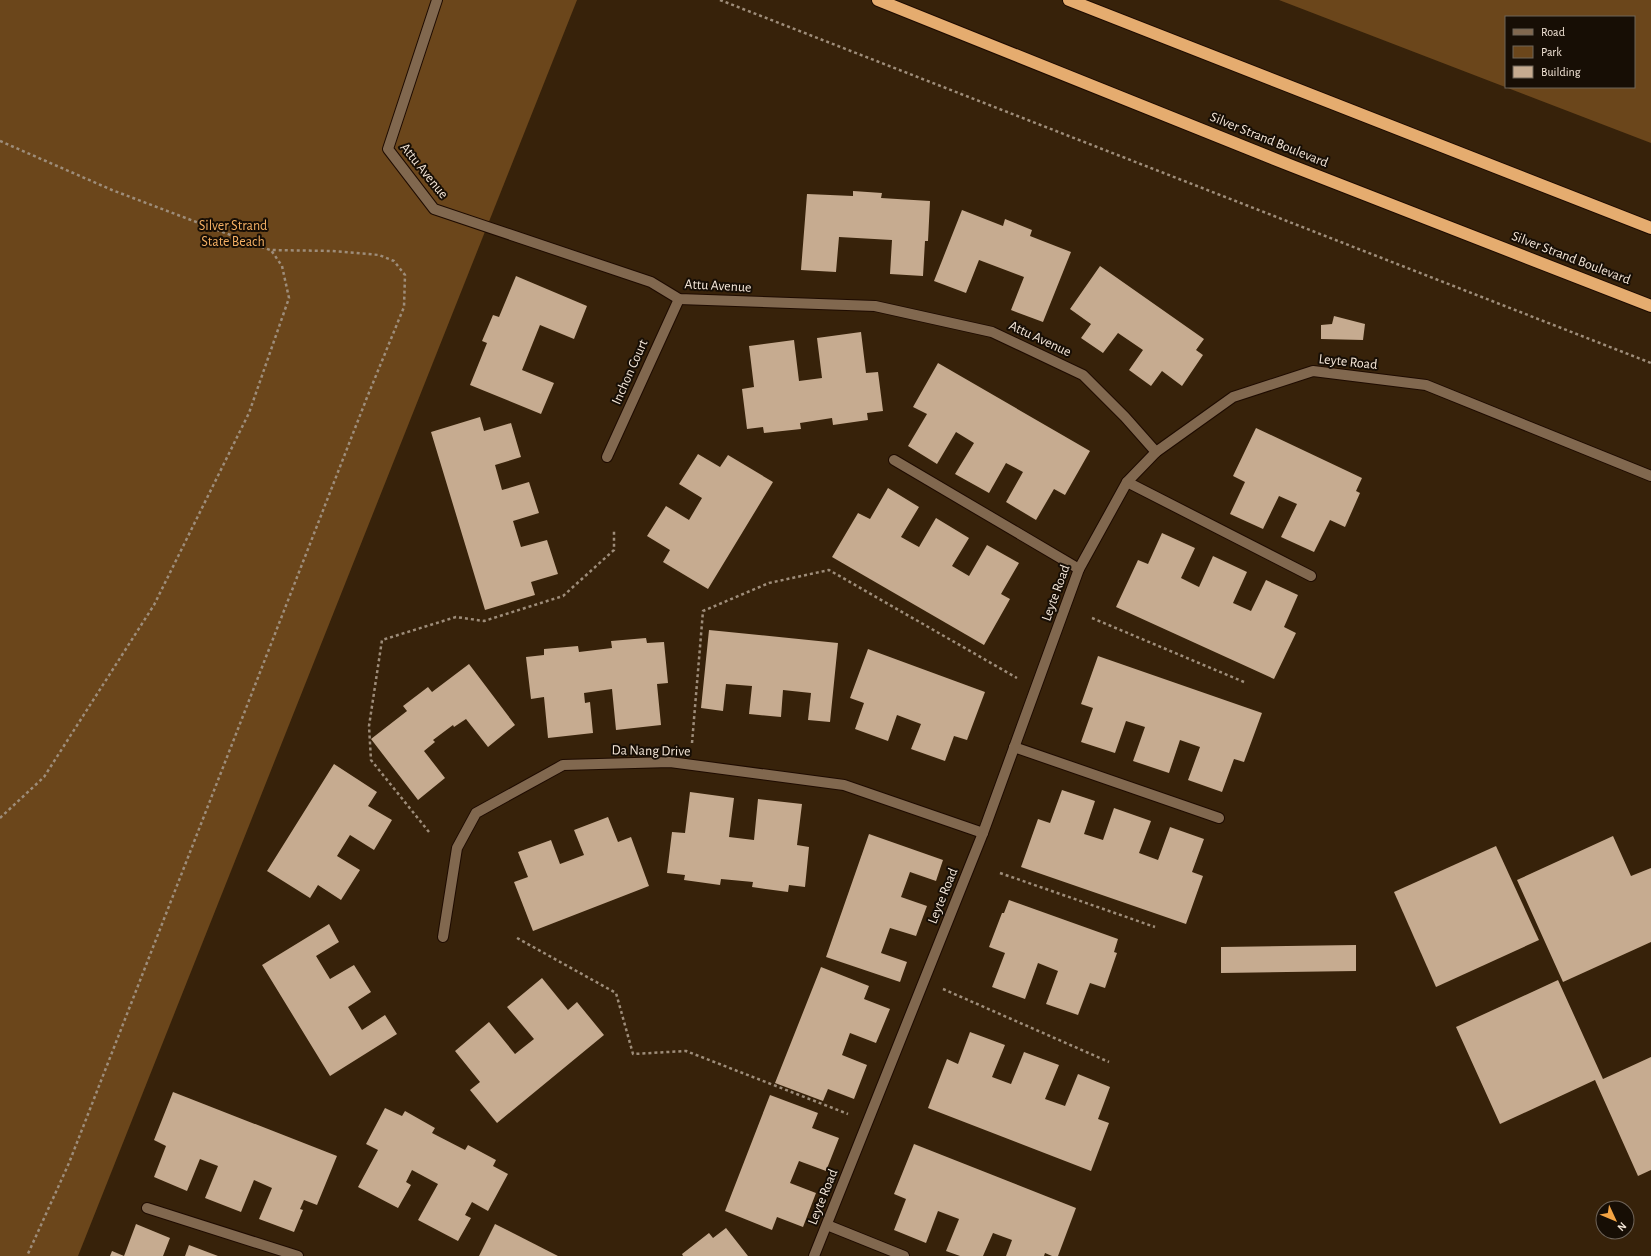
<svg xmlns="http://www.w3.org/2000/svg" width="1651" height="1256" viewBox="0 0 1651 1256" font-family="'Alegreya Sans',sans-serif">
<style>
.green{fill:#6b461b;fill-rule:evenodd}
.building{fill:#c6ab90}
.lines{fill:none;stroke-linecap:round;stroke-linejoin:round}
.minor-casing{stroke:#1e0b00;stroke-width:12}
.highway-casing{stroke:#1e0b00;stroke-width:14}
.path{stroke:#9e8d7a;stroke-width:2.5;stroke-dasharray:3 3;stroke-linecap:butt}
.minor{stroke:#81684f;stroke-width:10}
.highway{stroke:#e5ac6f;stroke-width:12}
.labels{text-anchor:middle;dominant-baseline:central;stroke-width:4;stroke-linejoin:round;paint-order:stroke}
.street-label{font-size:14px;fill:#f4e6d8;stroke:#170e05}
.park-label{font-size:14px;fill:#f5b064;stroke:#170e05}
</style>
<rect width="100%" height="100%" fill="#37220a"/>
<!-- green -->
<g class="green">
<path d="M0 0H577L78 1256H0Z"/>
<path d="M1279 0H1651V143ZM1506 17H1634V87H1506Z"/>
</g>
<!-- building -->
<g class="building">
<path d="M853 191 882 193 881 198 930 201 928 241H925L923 276 890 274 892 240 839 237 836 272 801 270 807 194 853 196Z"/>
<path d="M962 210 1003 226 1005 219 1032 230 1030 236 1071 252 1043 322 1011 310 1024 277 979 260 966 293 934 281Z"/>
<path d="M1100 266 1204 339 1196 350 1203 355 1182 386 1162 371 1151 386 1129 370 1143 350 1118 333 1103 353 1081 338 1091 324 1070 309Z"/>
<path d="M516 276 587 306 574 339 540 325 522 370 554 383 541 414 470 385 487 343 482 341 493 315 499 317Z"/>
<path d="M1334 316 1365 324 1363 340 1321 339V325L1332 324Z"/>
<path d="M861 332 866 373 878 372 883 411 867 413 868 420 833 425 832 418 800 423 801 429 764 433 763 427 747 429 742 389 754 387 749 346 794 340 799 381 822 378 817 338Z"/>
<path d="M938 363 1090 451 1065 495 1054 489 1036 520 1006 502 1023 472 1006 463 989 493 955 474 974 443 956 432 937 464 908 446 927 414 913 407Z"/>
<path d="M480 417 484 431 511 423 521 457 495 465 502 490 529 482 539 513 513 521 521 547 547 540 558 574 531 582 535 595 485 610 431 432Z"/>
<path d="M1256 428 1362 478 1356 491 1360 493 1345 527 1330 520 1314 552 1281 537 1297 504 1279 496 1263 529 1230 514 1245 482 1233 476Z"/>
<path d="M698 454 720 467 728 455 773 482 708 589 663 562 670 550 647 536 666 506 689 520 702 498 679 484Z"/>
<path d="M888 488 919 507 901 537 919 547 936 518 969 538 952 566 969 576 987 545 1019 563 1001 594 1010 599 984 645 832 557 858 513 870 519Z"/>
<path d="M1162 533 1195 548 1181 578 1199 587 1213 556 1247 572 1233 603 1251 611 1266 580 1298 595 1284 627 1296 633 1274 679 1116 607 1138 560 1148 564Z"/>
<path d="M709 630 838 643 830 722 808 720 811 693 783 690 781 717 749 714 752 686 726 684 723 711 701 708Z"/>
<path d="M646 638 647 643 664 642 668 683 657 684 661 725 616 730 612 689 584 693 585 703 590 702 593 733 548 738 544 697 531 699 526 657 544 655V649L578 646 579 652 612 648 611 641Z"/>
<path d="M868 649 985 692 967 740 954 736 945 761 911 749 921 724 897 715 888 741 855 729 864 703 850 698Z"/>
<path d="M1098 656 1262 713 1244 762 1234 759 1222 792 1188 780 1200 747 1180 740 1169 773 1133 761 1145 727 1126 721 1115 753 1081 742 1093 708 1081 704Z"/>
<path d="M469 664 515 725 488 747 466 719 454 727 453 725 433 740 435 742 424 751 445 778 418 800 371 739 407 711 403 706 428 687 432 692Z"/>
<path d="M334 764 377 792 368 806 392 820 374 850 350 835 337 856 360 870 341 900 318 885 310 898 267 871Z"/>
<path d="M1062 790 1095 801 1084 834 1103 840 1114 808 1151 821 1139 853 1158 860 1170 827 1204 839 1192 872 1203 876 1186 924 1021 867 1038 819 1050 823Z"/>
<path d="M690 792 734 798 729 837 754 840 758 799 802 804 797 845 809 847 805 887 789 885 788 892 752 887 753 882 721 879 720 885 684 880 685 875 667 873 672 832 685 833Z"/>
<path d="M608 817 618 842 631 837 649 886 533 931 514 882 528 877 518 852 551 840 560 864 584 855 574 830Z"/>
<path d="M869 834 943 860 936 881 910 872 901 897 927 906 916 936 890 928 881 953 907 962 900 982 826 957Z"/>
<path d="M1613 836 1631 876 1651 868V942L1563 982 1517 880Z"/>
<path d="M1496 846 1539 940 1436 987 1394 892Z"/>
<path d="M1009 900 1118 939 1114 952 1117 953 1105 988 1090 983 1078 1015 1046 1004 1058 971 1038 963 1025 999 992 987 1005 953 989 947 1002 913H1004Z"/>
<path d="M329 924 339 942 316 956 330 979 354 965 371 992 348 1007 362 1030 385 1015 397 1034 330 1076 262 965Z"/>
<path d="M1356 945V971L1221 973V947Z"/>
<path d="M821 967 869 986 864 999 890 1009 876 1043 850 1033 842 1055 867 1065 854 1099 828 1089 823 1101 775 1083Z"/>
<path d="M542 978 568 1010 577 1002 604 1035 497 1123 470 1090 480 1082 455 1051 489 1022 515 1054 534 1039 507 1007Z"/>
<path d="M1558 980 1603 1079 1651 1057V1170L1638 1176 1595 1080 1500 1124 1456 1027Z"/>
<path d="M970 1032 1005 1045 992 1077 1011 1084 1024 1052 1059 1065 1045 1099 1065 1106 1078 1074 1110 1087 1098 1119 1109 1123 1091 1171 928 1108 947 1059 958 1064Z"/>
<path d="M173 1092 337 1156 317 1205 304 1200 300 1209 303 1210 294 1232 259 1219 272 1188 254 1180 241 1212 205 1198 218 1166 200 1159 187 1191 154 1177 166 1146 154 1140Z"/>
<path d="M770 1095 818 1113 812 1128 839 1138 826 1171 799 1161 790 1183 816 1193 803 1227 777 1217 772 1230 725 1211Z"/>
<path d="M385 1108 402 1116 405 1111 435 1128 432 1133 465 1150 468 1145 496 1160 493 1166 508 1174 488 1211 472 1202 465 1215 471 1218 458 1241 418 1220 438 1184 412 1170 406 1182 411 1185 398 1208 358 1187 378 1150 366 1144Z"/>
<path d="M914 1144 1076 1208 1058 1256H1052L1045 1253 1044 1256H1006L1012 1240 993 1233 983 1256H960L946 1251 959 1219 938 1211 926 1243 894 1230 906 1199 894 1194Z"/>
<path d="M136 1224 170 1238 163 1256H110L112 1251 124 1256Z"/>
<path d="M495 1224 558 1256H479Z"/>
<path d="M726 1228 748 1256H683L682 1254 709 1233 713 1238Z"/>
<path d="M189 1245 218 1256H185Z"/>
</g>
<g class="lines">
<!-- minor casing -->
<g class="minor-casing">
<g id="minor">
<path d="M437 0 388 149 434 209 651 282 679 299 875 306 992 332 1083 375 1125 417 1156 452"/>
<path d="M607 457 679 299"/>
<path d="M894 460 1079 569"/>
<path d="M1127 482 1311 576"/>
<path d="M1014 747 1219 818"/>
<path d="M443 937 457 848 476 813 563 765 670 762 844 785 983 833"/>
<path d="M147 1208 298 1256"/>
<path d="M827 1225 904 1256"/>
<path d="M814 1256 983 833 1079 569 1127 482 1156 452 1233 397 1313 371 1426 385 1651 476"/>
</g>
</g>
<!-- highway casing -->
<g class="highway-casing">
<g id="highway">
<path d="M878 0 1292 166 1651 306"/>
<path d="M1069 0 1651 228"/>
</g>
</g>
<!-- path -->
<g class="path">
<path d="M720 0 1651 363"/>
<path d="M0 141 112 190 270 250 332 251 379 255 394 261 405 275 404 307 366 400 69 1163 27 1256"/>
<path d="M1092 618 1244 682"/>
<path d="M692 743 703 611 769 583 829 570 1017 678"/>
<path d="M0 818 44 777 154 605 249 413 289 298 282 266 271 250"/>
<path d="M429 832 371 760 369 726 382 640 456 617 484 621 563 596 614 550V529"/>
<path d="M1000 873 1155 927"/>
<path d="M517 938 616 993 633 1054 686 1051 848 1114"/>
<path d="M943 989 1109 1062"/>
</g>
<!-- minor -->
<use href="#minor" class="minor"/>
<!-- highway -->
<use href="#highway" class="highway"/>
</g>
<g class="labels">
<!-- street labels -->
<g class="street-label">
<text transform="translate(1269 140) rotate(22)">Silver Strand Boulevard</text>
<text transform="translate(424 171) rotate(51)">Attu Avenue</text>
<text transform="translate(1571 258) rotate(21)">Silver Strand Boulevard</text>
<text transform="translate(718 286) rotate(3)">Attu Avenue</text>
<text transform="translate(1040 339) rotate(25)">Attu Avenue</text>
<text transform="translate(1348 362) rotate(6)">Leyte Road</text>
<text transform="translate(630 372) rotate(-66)">Inchon Court</text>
<text transform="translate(1056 593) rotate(-70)">Leyte Road</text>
<text transform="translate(651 751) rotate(1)">Da Nang Drive</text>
<text transform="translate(943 896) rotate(-68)">Leyte Road</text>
<text transform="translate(823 1197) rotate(-68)">Leyte Road</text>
</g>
<!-- park labels -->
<g class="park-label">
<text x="233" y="226">Silver Strand<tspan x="233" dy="16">State Beach</tspan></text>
</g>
</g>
<!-- legend -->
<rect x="1505" y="16" width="130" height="72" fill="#170e05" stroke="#6f6459"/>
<rect x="1513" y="29" width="20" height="6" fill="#81684f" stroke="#6f6459"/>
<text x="1541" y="36" font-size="12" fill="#f4e6d8">Road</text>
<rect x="1513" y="46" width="20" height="12" fill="#6b461b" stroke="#6f6459"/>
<text x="1541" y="56" font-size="12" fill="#f4e6d8">Park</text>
<rect x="1513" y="66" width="20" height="12" fill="#c6ab90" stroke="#6f6459"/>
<text x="1541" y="76" font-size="12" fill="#f4e6d8">Building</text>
<!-- north arrow -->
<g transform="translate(1615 1220) rotate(134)"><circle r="19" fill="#170e05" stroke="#6f6459"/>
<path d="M0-3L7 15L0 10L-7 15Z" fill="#f4a444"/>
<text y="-6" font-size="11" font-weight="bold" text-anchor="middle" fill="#f4e6d8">N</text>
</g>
</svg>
